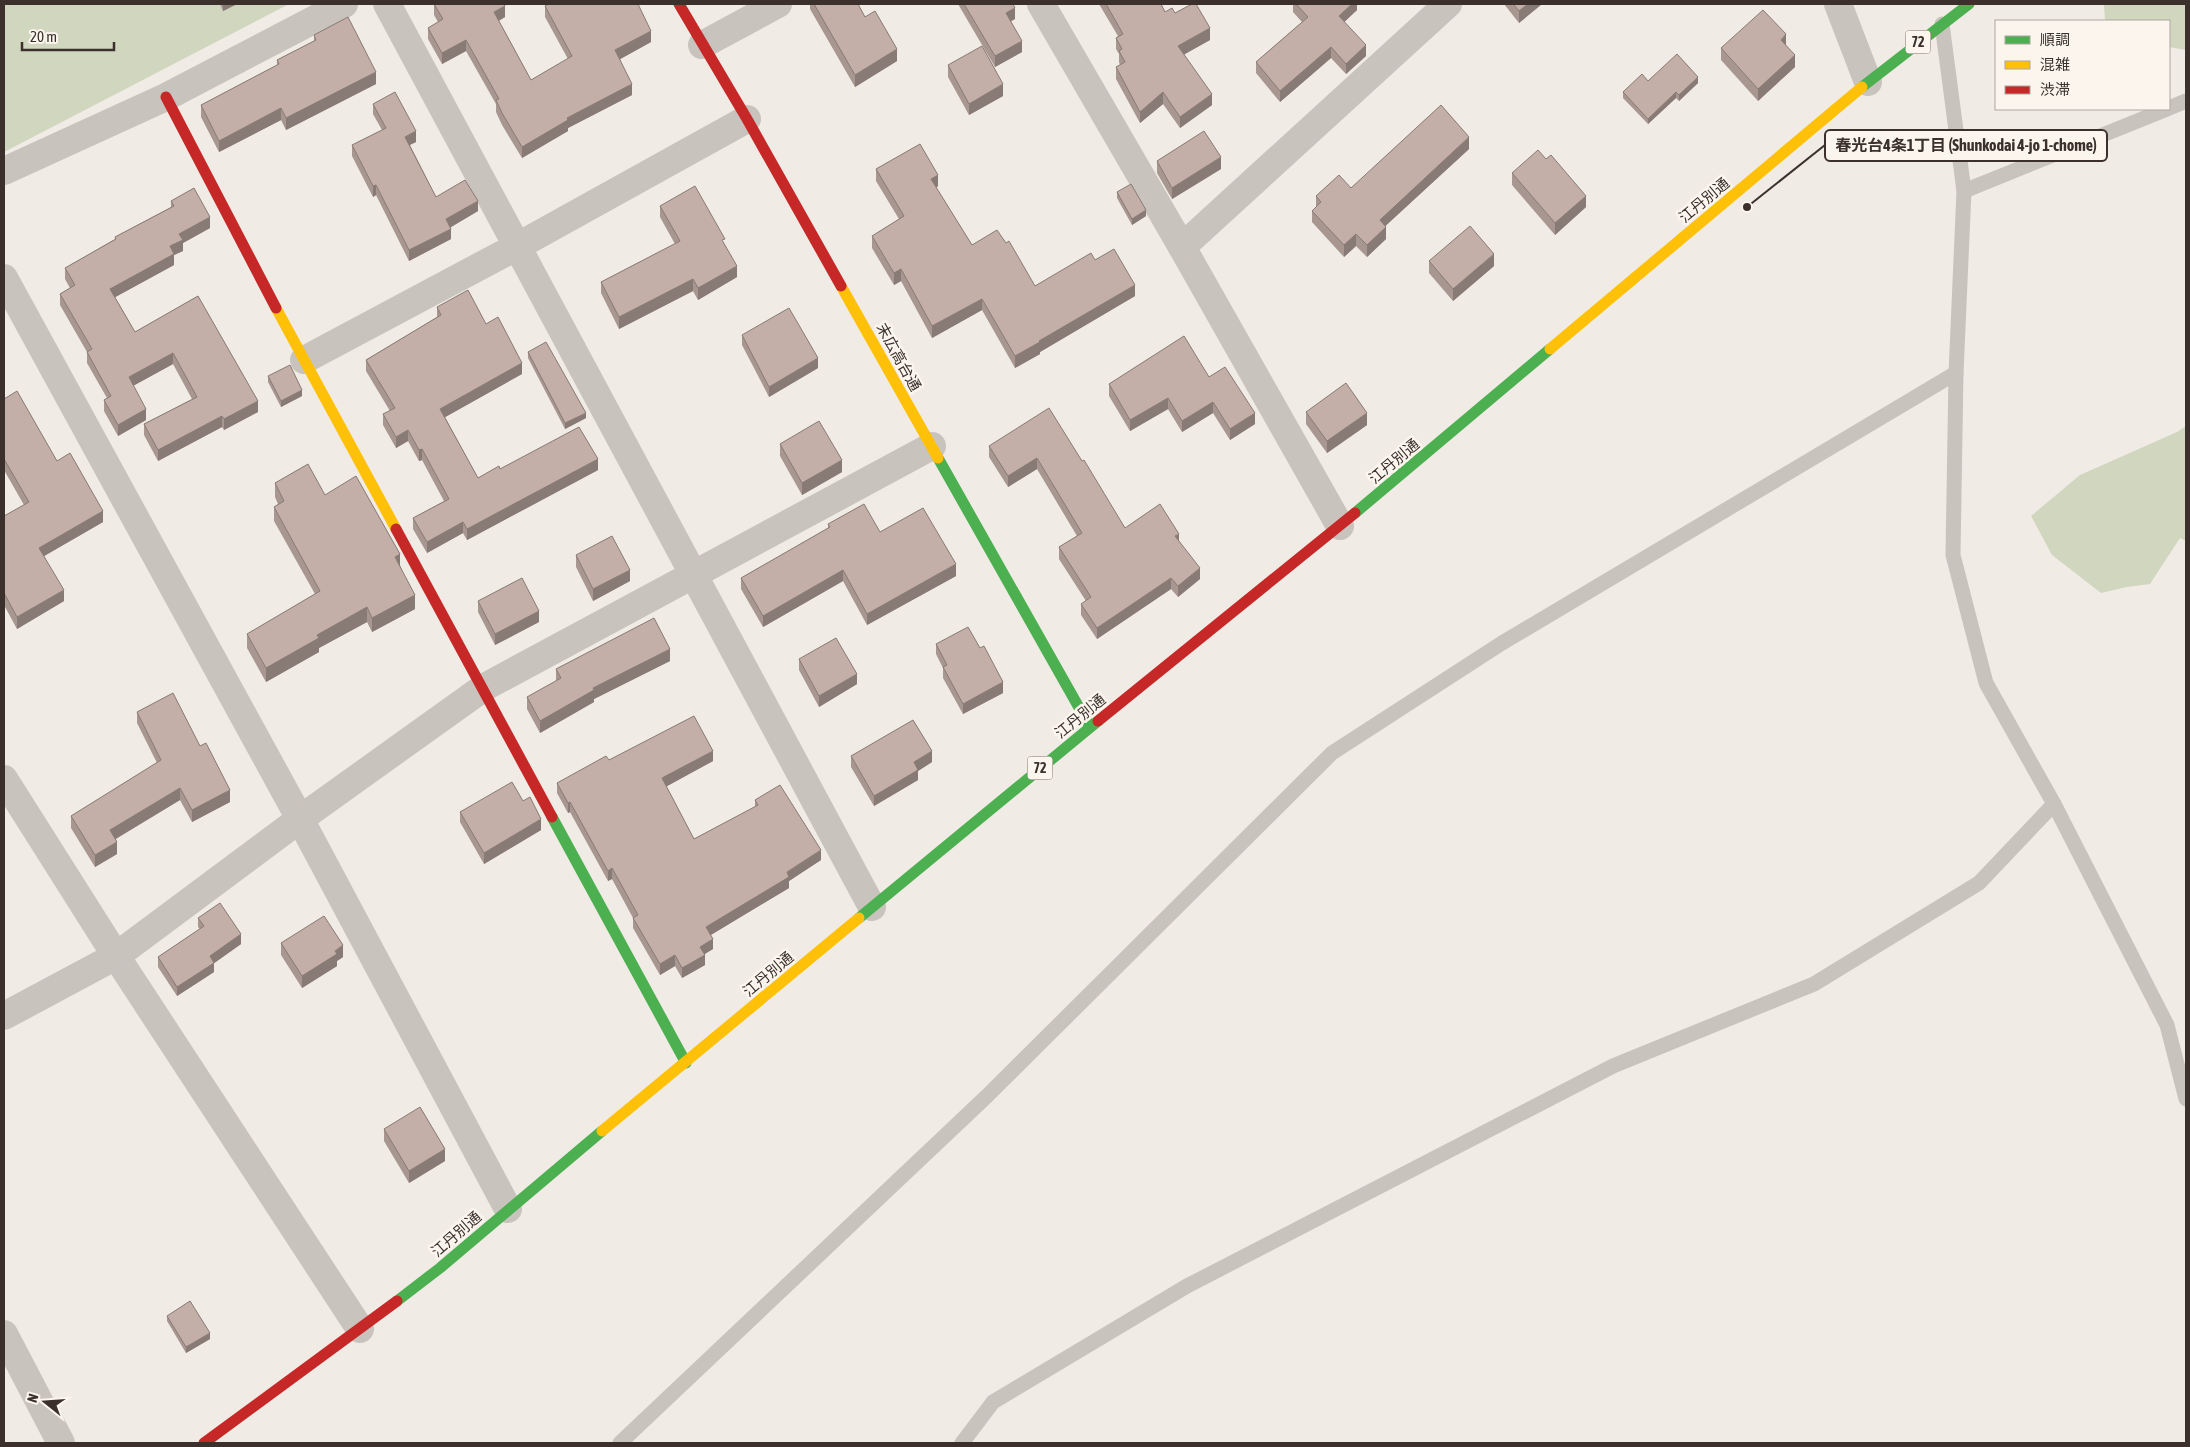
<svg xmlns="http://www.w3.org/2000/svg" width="2190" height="1447" viewBox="0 0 2190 1447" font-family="'Asap Condensed','Noto Sans JP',sans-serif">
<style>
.green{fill:#d1d6bf}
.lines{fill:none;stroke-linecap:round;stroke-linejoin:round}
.lane{stroke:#c9c3be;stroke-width:15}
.street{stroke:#c9c3be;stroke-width:28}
.fast{stroke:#4caf50;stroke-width:11}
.slow{stroke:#ffc107;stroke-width:11}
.jam{stroke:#c62828;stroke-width:11}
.wall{fill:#a89690}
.shaded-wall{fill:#887a75}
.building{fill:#c3afa7;stroke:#887a75}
.labels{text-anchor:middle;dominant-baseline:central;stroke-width:5;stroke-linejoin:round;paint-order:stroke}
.shield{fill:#fbf5ee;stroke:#756b66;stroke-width:1}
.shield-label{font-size:14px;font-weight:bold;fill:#3b302b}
.street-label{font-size:15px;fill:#3b302b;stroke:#fbf5ee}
.leader{fill:none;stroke:#3b302b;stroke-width:2}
.callout-dot{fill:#3b302b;stroke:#fbf5ee;stroke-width:2}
.callout{fill:#fbf5ee;stroke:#3b302b;stroke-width:2}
.callout-label{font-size:16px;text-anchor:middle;font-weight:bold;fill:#3b302b}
</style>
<rect width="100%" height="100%" fill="#f0ebe5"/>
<!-- green -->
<g class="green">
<path d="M4 4H289L4 152Z"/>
<path d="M2104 4H2186V50L2169 47V21H2105Z"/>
<path d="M2186 426V541L2180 538 2150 584 2127 587 2101 593 2052 555 2031 516 2080 475 2177 432Z"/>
</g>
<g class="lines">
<!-- lane -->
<g class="lane">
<path d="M1942 24 1964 191 1956 373 1953 555 1986 683 2054 804 2167 1025 2186 1099"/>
<path d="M2169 108 2186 101"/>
<path d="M1964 191 2167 109"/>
<path d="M620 1443 987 1096 1332 753 1502 643 1956 373"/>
<path d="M962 1443 993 1402 1187 1286 1613 1066 1814 984 1979 883 2054 804"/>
</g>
<!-- street -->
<g class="street">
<path d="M387 4 872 907"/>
<path d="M1041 4 1182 247 1340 526"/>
<path d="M1838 4 1868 82"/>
<path d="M702 45 778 4"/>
<path d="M4 171 166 97 344 4"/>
<path d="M1182 247 1448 4"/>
<path d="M4 278 300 819 508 1209"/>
<path d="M304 360 516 247 747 119"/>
<path d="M4 779 116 956 360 1329"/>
<path d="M4 1016 116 956 300 819 483 688 932 446"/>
<path d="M4 1334 61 1443"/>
</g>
<!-- fast -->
<g class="fast">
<path d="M1862 87 1969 4"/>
<path d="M938 458 1090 727"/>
<path d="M1355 513 1550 349"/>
<path d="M552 817 686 1063"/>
<path d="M859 918 1098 721"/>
<path d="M397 1301 440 1268 602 1131"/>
</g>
<!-- slow -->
<g class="slow">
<path d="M841 286 938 458"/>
<path d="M276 308 396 529"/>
<path d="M1550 349 1862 87"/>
<path d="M602 1131 859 918"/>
</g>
<!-- jam -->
<g class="jam">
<path d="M679 4 747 119 841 286"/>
<path d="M166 97 276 308"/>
<path d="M396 529 552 817"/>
<path d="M1098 721 1355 513"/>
<path d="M204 1443 397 1301"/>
</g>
</g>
<!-- wall -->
<g class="wall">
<path d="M220 4H237L223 11Z"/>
<path d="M434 4 505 17 499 21 531 80 568 59 545 17V6L651 42 620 59 632 95 568 128V131L522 158 502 125 496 112V104L466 51 442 64 428 39V28L438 22 434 15Z"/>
<path d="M810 4H858L865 17 897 61 855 87 810 9Z"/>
<path d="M958 4H1013L1015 19 1011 21 1022 52 995 67Z"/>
<path d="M1099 4H1161L1165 12 1175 13 1210 40 1184 54 1212 105 1180 128 1163 104 1140 123 1116 79V67L1120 65 1119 62V54L1116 49V38L1118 36Z"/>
<path d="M1293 4H1357V10L1344 22 1366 56 1346 74 1331 58 1280 102 1256 73V62L1302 22 1293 12Z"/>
<path d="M1504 4H1542L1519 23Z"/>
<path d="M314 35 376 84 286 130 281 120 219 152 201 117V105L277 65V60L314 41Z"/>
<path d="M1721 48 1795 67 1758 101 1721 60Z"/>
<path d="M948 65 1003 96 969 115 948 77Z"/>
<path d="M1648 81 1698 83 1679 101 1676 98 1648 124 1623 98V92Z"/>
<path d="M373 104 416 142 410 145 436 197 478 211 451 227V239L409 261 376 195 373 197 352 156V145L382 130 373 114Z"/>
<path d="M1469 149 1385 226 1386 239 1367 257 1356 246 1344 257 1312 222V211L1316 207V196L1351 188Z"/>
<path d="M1157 161 1221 169 1172 199 1157 173Z"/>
<path d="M876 169 938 186 936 188 972 245 1035 286 1095 260 1135 296 1040 352V354L1015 368 982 310 932 338 901 281 894 285 872 248V236L899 219 876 181Z"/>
<path d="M1512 173 1586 207 1555 235 1512 185Z"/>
<path d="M1117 192 1146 216 1132 225 1117 198Z"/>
<path d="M171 201 210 228 183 243V251L174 255V265L115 297 135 332 198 296 258 412 224 430 222 427 158 461 144 435V424L192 399 173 364 133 386 146 420 118 436 104 411V400L107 398 87 363V352L60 305V294L70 288 65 279V268L115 239V237L171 207Z"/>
<path d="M660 206 725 245 737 277 698 300 693 291 619 329 601 293V282L675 244 660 217Z"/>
<path d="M1429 261 1494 266 1453 301 1429 273Z"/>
<path d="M437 307 486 324 522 374 445 417 478 478 500 469 598 470 467 540 463 533 427 553 413 529V518L444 501 422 460 419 461 408 441 396 448 383 425V414L390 411 366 371V360L437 317Z"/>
<path d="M742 335 818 368 769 397 742 345Z"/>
<path d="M528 352 586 418 565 429 528 358Z"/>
<path d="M268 376 302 396 281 407 268 382Z"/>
<path d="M1209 377 1255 424 1230 440 1213 413 1182 432 1168 409 1130 431 1109 396V384Z"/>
<path d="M4 399 57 461 103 522 44 556 64 601 17 629 4 605V516L24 505 4 470Z"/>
<path d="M1306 412 1367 425 1327 453 1306 424Z"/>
<path d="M780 444 842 472 802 495 780 456Z"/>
<path d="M989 446 1082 461 1125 528 1179 541 1200 579 1178 597 1171 589 1097 639 1081 615V604L1086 601 1059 559V547L1077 536 1037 469 1008 487 989 457Z"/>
<path d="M275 483 325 495 400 565 415 609 372 632 367 622 319 648V652L266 682 247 648V634L315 594 274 521V507L278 504 275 497Z"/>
<path d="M828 524 880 532 956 576 867 625 843 581 763 627 741 589V578L828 528Z"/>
<path d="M576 555 630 581 593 601 576 567Z"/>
<path d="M478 601 539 622 495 645 478 612Z"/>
<path d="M936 644 1003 693 963 714 943 678V668L936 654Z"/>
<path d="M799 659 857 684 819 707 799 670Z"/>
<path d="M670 661 594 699V702L540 733 527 709V697L556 681V669Z"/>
<path d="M137 712 200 746 230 802 192 822 180 800 116 839 117 854 95 867 71 828V816L157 763 137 723Z"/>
<path d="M851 756 932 762 918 771V780L874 806 851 767Z"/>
<path d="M609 760 713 761 666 786 694 839 755 807V800L821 860 789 881V888L710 935 713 949 704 954 705 965 682 978 675 966 660 975 633 928V918L612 879 608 881 570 812 568 813 557 793V783Z"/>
<path d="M523 801 541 830 484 864 460 822V812Z"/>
<path d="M198 918 241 944 214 963V972L177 996 158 967V957L200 929 198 927Z"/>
<path d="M281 943 343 957 337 961V966L302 988 281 955Z"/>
<path d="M384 1129 445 1161 409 1183 384 1141Z"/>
<path d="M167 1316 210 1339 186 1353 167 1321Z"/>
</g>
<!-- shaded-wall -->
<g class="shaded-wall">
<path d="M226 4H237L223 11V5Z"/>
<path d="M1352 4H1357V10L1339 27V16Z"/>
<path d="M1528 4H1542L1519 23V11Z"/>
<path d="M505 6V17L494 23V12Z"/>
<path d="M1015 8V19L1006 24V13Z"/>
<path d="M1210 28V40L1178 58V46Z"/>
<path d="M651 31V42L615 62V50Z"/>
<path d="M1786 34V46L1781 40Z"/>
<path d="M466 40V51L442 64V53Z"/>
<path d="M1022 41V52L995 67V56Z"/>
<path d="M1366 45V56L1346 74V64Z"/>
<path d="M1331 47V58L1280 102V91Z"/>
<path d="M897 49V61L855 87V75Z"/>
<path d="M1795 55V67L1758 101V89Z"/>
<path d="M376 72V84L286 130V118Z"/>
<path d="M1698 77V83L1679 101V95Z"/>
<path d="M632 84V95L568 128V131L522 158V147L567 118Z"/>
<path d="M1003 84V96L969 115V104Z"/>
<path d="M1163 92V104L1140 123V112Z"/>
<path d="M1676 92V98L1648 124V119Z"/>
<path d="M1212 94V105L1180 128V117Z"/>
<path d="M281 108V120L219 152V141Z"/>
<path d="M416 131V142L405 147V137Z"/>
<path d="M1469 137V149L1380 231V220Z"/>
<path d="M1221 157V169L1172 199V188Z"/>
<path d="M938 175V186L931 191V179Z"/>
<path d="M376 185V195L373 197V186Z"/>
<path d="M1586 196V207L1555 235V223Z"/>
<path d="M478 201V211L446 230V219Z"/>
<path d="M1146 210V216L1132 225V219Z"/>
<path d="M210 217V228L183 243V251L174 255V265L110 300V289L170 246 179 234Z"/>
<path d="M1386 227V239L1367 257V245Z"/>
<path d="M451 229V239L409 261V250Z"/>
<path d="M1356 234V246L1344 257V245Z"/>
<path d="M1494 254V266L1453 301V289Z"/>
<path d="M737 266V277L698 300V288Z"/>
<path d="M901 269V281L894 285V273Z"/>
<path d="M693 279V291L619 329V317Z"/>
<path d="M1135 285V296L1040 352V354L1015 368V356L1039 341Z"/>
<path d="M982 299V310L932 338V326Z"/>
<path d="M173 353V364L129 388V377Z"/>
<path d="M818 358V368L769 397V387Z"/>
<path d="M522 363V374L440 420V409Z"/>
<path d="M302 390V396L281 407V401Z"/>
<path d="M1168 398V409L1130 431V420Z"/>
<path d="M258 401V412L224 430V419Z"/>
<path d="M1213 402V413L1182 432V421Z"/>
<path d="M146 409V420L118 436V425Z"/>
<path d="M586 413V418L565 429V423Z"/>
<path d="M1255 413V424L1230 440V429Z"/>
<path d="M1367 413V425L1327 453V441Z"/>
<path d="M222 416V427L158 461V450Z"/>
<path d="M408 430V441L396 448V437Z"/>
<path d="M422 449V460L419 461V450Z"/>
<path d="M1037 458V469L1008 487V476Z"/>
<path d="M598 459V470L467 540V529Z"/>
<path d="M842 460V472L802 495V483Z"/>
<path d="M103 511V522L39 559V548Z"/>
<path d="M463 522V533L427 553V542Z"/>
<path d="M1179 534V545L1175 536Z"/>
<path d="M400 554V569L395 557Z"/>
<path d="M956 564V576L867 625V614Z"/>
<path d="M1200 568V579L1178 597V586Z"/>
<path d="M630 570V581L593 601V589Z"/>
<path d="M843 570V581L763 627V616Z"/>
<path d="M1171 578V589L1097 639V628Z"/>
<path d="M64 590V601L17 629V617Z"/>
<path d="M415 595V609L372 632V618Z"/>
<path d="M367 607V622L319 648V652L266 682V668L317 635Z"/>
<path d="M539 611V622L495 645V634Z"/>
<path d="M670 649V661L594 699V702L540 733V721L593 688Z"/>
<path d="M857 674V684L819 707V696Z"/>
<path d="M1003 682V693L963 714V704Z"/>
<path d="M713 751V761L662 789V778Z"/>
<path d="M932 751V762L918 771V780L874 806V796L914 762Z"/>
<path d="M180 788V800L110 842V830Z"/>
<path d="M230 790V802L192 822V810Z"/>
<path d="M570 802V812L568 813V803Z"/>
<path d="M541 819V830L484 864V853Z"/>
<path d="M117 842V854L95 867V855Z"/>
<path d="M821 850V860L789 881V888L706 938V927Z"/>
<path d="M612 868V879L608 881V871Z"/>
<path d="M241 934V944L213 964 214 963V972L177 996V987L210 956Z"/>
<path d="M713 939V949L700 957V947Z"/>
<path d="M343 945V957L337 961V966L302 988V976Z"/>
<path d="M675 955V966L660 975V964Z"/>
<path d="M705 955V965L682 978V968Z"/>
<path d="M445 1149V1161L409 1183V1171Z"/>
<path d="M210 1333V1339L186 1353V1347Z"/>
</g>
<!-- building -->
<g class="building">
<path d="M434 4H504L505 6 494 12 531 80 572 56 545 6 549 4H638L651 31 615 50 632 84 567 118 568 120 522 147 502 113 496 100 499 99 466 40 442 53 428 28 443 19Z"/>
<path d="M814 4H858L865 17 875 11 897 49 855 75Z"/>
<path d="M964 4H1013L1015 8 1006 13 1022 41 995 56Z"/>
<path d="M1106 4H1161L1165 12 1172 8 1175 13 1192 4H1196L1210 28 1178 46 1212 94 1180 117 1163 92 1140 112 1116 67 1125 62 1119 51 1122 49 1116 38 1123 34Z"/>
<path d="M1296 4H1352L1339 16 1366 45 1346 64 1331 47 1280 91 1256 62 1308 17Z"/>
<path d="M1513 4H1528L1519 11Z"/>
<path d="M1763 10 1786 34 1781 40 1795 55 1758 89 1721 48Z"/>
<path d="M348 17 376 72 286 118 281 108 219 141 201 105 279 64 277 60 316 40 314 35Z"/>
<path d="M982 46 1003 84 969 104 948 65Z"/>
<path d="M1677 54 1698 77 1679 95 1676 92 1648 119 1623 92 1642 74 1648 81Z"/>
<path d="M395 92 416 131 405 137 436 197 465 180 478 201 446 219 451 229 409 250 376 185 373 186 352 145 386 128 373 104Z"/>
<path d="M1441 105 1469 137 1380 220 1386 227 1367 245 1356 234 1344 245 1312 211 1321 202 1316 196 1339 175 1351 188Z"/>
<path d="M1204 131 1221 157 1172 188 1157 161Z"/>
<path d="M920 144 938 175 931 179 972 245 997 230 1006 243 1009 241 1035 286 1091 253 1095 260 1114 249 1135 285 1039 341 1040 342 1015 356 982 299 932 326 901 269 894 273 872 236 904 216 876 169Z"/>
<path d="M1538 150 1546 159 1551 155 1586 196 1555 223 1512 173Z"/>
<path d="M1131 184 1146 210 1132 219 1117 192Z"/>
<path d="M695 186 725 239 722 240 737 266 698 288 693 279 619 317 601 282 680 241 660 206Z"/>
<path d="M194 188 210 217 179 234 183 240 170 246 174 254 110 289 135 332 198 296 258 401 224 419 222 416 158 450 144 424 197 397 173 353 129 377 146 409 118 425 104 400 111 396 87 352 92 349 60 294 75 285 65 268 116 239 115 237 174 206 171 201Z"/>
<path d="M1470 226 1494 254 1453 289 1429 261Z"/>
<path d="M468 290 486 324 498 317 522 363 440 409 478 478 499 466 500 469 579 427 598 459 467 529 463 522 427 542 413 518 449 499 422 449 419 450 408 430 396 437 383 414 395 408 366 360 441 315 437 307Z"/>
<path d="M789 308 818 358 769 387 742 335Z"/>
<path d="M1184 336 1209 377 1225 367 1255 413 1230 429 1213 402 1182 421 1168 398 1130 420 1109 384Z"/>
<path d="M546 342 586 413 565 423 528 352Z"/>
<path d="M290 365 302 390 281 401 268 376Z"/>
<path d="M1346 383 1367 413 1327 441 1306 412Z"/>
<path d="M17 391 57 461 70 453 103 511 39 548 64 590 17 617 4 593V516L29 502 4 459V399Z"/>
<path d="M1049 408 1082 461 1084 460 1125 528 1160 504 1179 534 1175 536 1200 568 1178 586 1171 578 1097 628 1081 604 1091 597 1059 547 1082 533 1037 458 1008 476 989 446Z"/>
<path d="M819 421 842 460 802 483 780 444Z"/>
<path d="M308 464 325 495 356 476 400 554 395 557 415 595 372 618 367 607 317 635 319 638 266 668 247 634 320 591 274 507 284 501 275 483Z"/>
<path d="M864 504 880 532 923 508 956 564 867 614 843 570 763 616 741 578 830 527 828 524Z"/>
<path d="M612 536 630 570 593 589 576 555Z"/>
<path d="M522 578 539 611 495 634 478 601Z"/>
<path d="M654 618 670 649 593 688 594 690 540 721 527 697 561 678 556 669Z"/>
<path d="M968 627 980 648 984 646 1003 682 963 704 943 667 947 665 936 644Z"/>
<path d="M836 638 857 674 819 696 799 659Z"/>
<path d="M173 693 200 746 206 743 230 790 192 810 180 788 110 830 117 842 95 855 71 816 161 760 137 712Z"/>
<path d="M694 716 713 751 662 778 694 839 758 805 755 800 780 785 821 850 787 872 789 877 706 927 713 939 700 947 705 955 682 968 675 955 660 964 633 918 638 915 612 868 608 871 570 802 568 803 557 783 606 756 609 760Z"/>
<path d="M913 720 932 751 914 762 918 770 874 796 851 756Z"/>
<path d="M512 782 523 801 530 797 541 819 484 853 460 812Z"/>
<path d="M220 903 241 934 210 956 214 963 177 987 158 957 204 926 198 918Z"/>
<path d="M324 916 343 945 335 951 337 954 302 976 281 943Z"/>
<path d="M420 1107 445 1149 409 1171 384 1129Z"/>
<path d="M190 1301 210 1333 186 1347 167 1316Z"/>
</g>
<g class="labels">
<!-- shield labels -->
<g class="shield">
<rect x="1905.5" y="30.5" width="25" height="23" rx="4"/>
<rect x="1027.5" y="756.5" width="25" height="23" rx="4"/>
</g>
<g class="shield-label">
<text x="1918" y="42">72</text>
<text x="1040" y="768">72</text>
</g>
<!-- street labels -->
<g class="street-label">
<text transform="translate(1704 200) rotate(-40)">江丹別通</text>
<text transform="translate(899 357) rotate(61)">末広高台通</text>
<text transform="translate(1394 461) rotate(-40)">江丹別通</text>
<text transform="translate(1080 716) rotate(-39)">江丹別通</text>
<text transform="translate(768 974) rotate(-40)">江丹別通</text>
<text transform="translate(456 1234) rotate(-41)">江丹別通</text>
</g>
</g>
<!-- callouts -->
<path class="leader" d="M1747 207L1825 145"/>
<circle class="callout-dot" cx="1747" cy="207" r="5"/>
<rect class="callout" x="1825" y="130" width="282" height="31" rx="5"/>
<g class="callout-label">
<text x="1966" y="151">春光台4条1丁目 (Shunkodai 4-jo 1-chome)</text>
</g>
<!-- border -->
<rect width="2190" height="1447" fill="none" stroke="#3b302b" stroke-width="10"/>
<!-- legend -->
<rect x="1995" y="20" width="175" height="90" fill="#fbf5ee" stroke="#aea6a0"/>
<rect x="2005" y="36" width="25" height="8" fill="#4caf50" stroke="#aea6a0"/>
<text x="2040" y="45" font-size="15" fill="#3b302b">順調</text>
<rect x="2005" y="61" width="25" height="8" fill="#ffc107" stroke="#aea6a0"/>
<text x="2040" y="70" font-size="15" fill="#3b302b">混雑</text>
<rect x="2005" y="86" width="25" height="8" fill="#c62828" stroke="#aea6a0"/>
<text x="2040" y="95" font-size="15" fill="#3b302b">渋滞</text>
<!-- north arrow -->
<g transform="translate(45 1402) rotate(287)" stroke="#fbf5ee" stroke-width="4" paint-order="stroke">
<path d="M0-4L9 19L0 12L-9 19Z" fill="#3b302b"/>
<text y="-8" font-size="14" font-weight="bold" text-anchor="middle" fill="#3b302b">N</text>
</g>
<!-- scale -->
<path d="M22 42v8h92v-8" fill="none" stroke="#3b302b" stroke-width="2.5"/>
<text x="30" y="42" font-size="15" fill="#3b302b" stroke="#fbf5ee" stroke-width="4" paint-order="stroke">20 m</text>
</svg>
